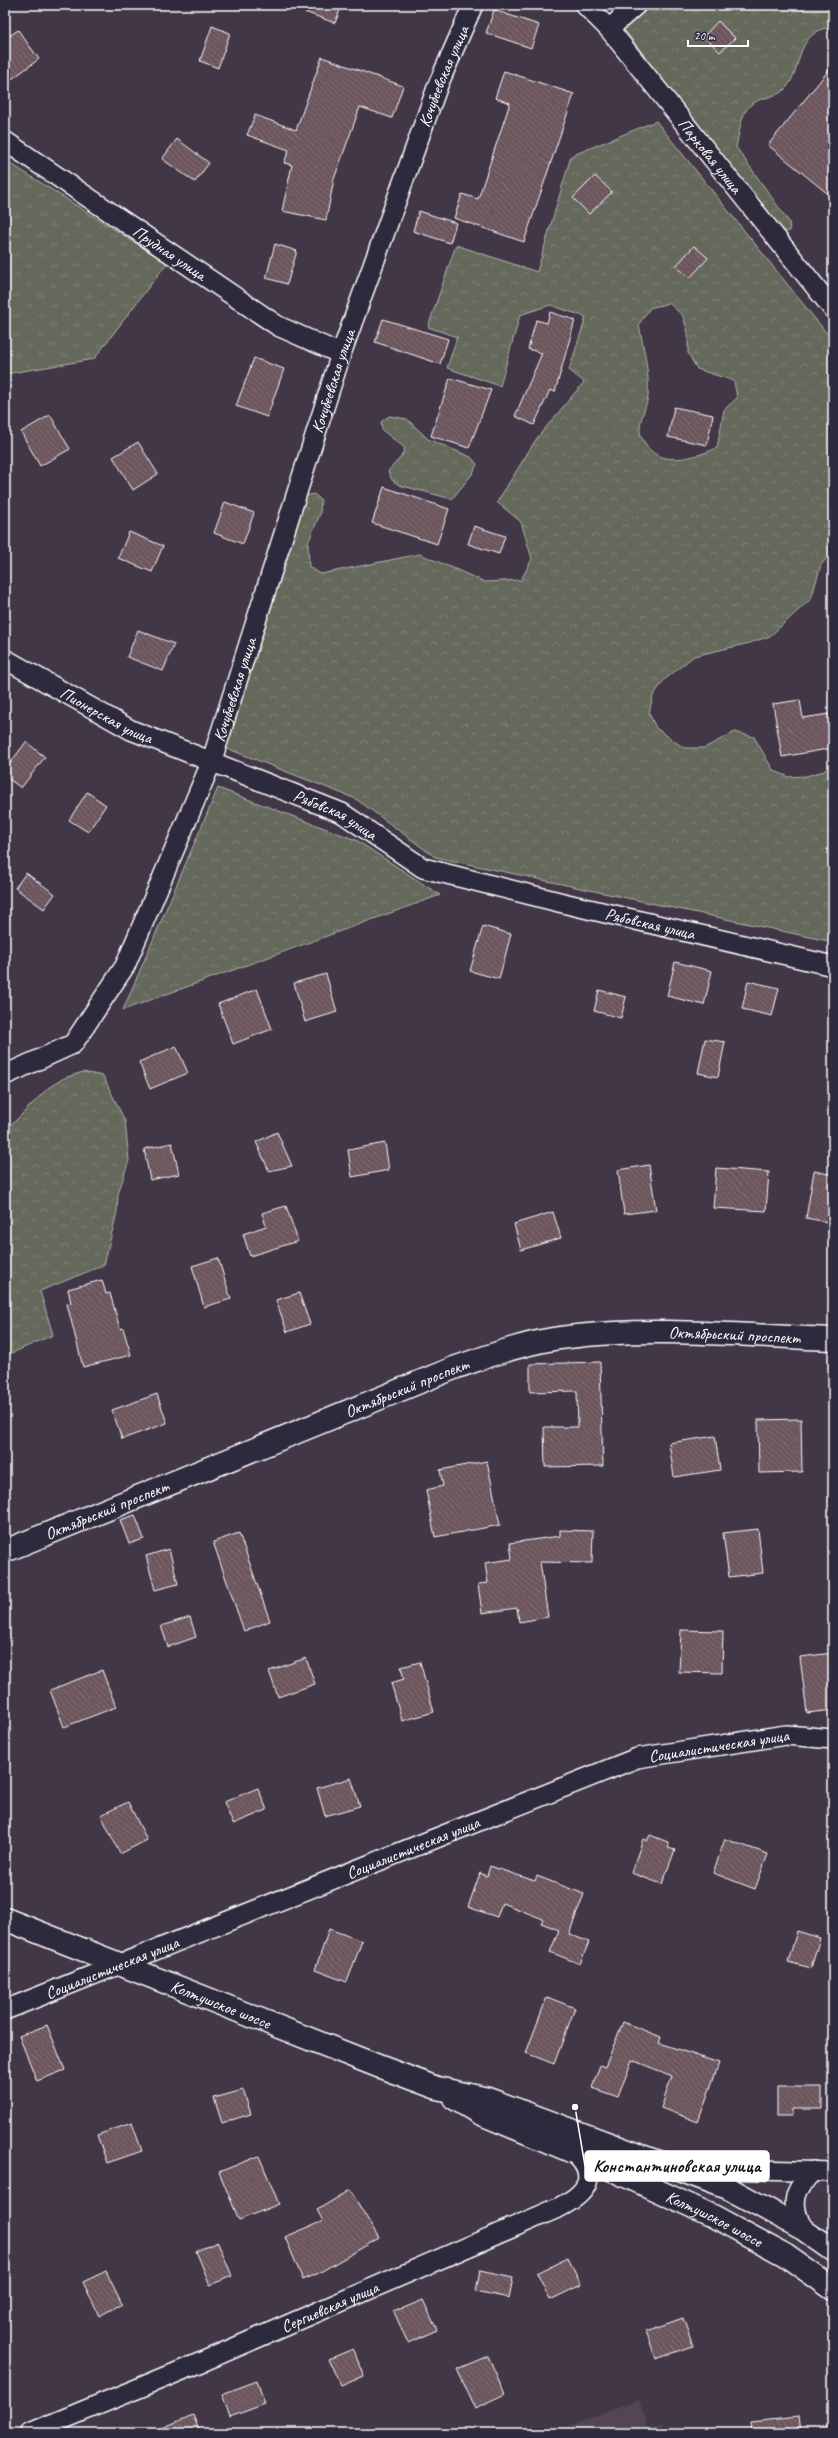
<svg xmlns="http://www.w3.org/2000/svg" width="838" height="2438" viewBox="0 0 838 2438" font-family="Caveat,sans-serif">
<style>
.built{fill:#524452}
.grass{fill:url(#grass-tufts);stroke:#b2b4ad}
.forest{fill:url(#forest-crowns);stroke:#b2b4ad;fill-rule:evenodd}
.building{fill:url(#building-back-hatch);stroke:#fff}
.lines{fill:none;stroke-linecap:round;stroke-linejoin:round}
.street-casing{stroke:#fff;stroke-width:22}
.secondary-casing{stroke:#fff;stroke-width:25}
.street{stroke:#2f2a3d;stroke-width:19}
.secondary{stroke:#2f2a3d;stroke-width:22}
.labels{text-anchor:middle;dominant-baseline:central;stroke-width:4;stroke-linejoin:round;paint-order:stroke}
.street-label{font-size:17px;fill:#fff;stroke:#2f2a3d}
.leader{fill:none;stroke:#fff;stroke-width:1.5}
.callout-dot{fill:#fff;stroke:#2f2a3d;stroke-width:1.5}
.callout{fill:#fff;stroke:#fff;stroke-width:1.5}
.callout-label{font-size:18px;text-anchor:middle;font-weight:bold;fill:#111}
</style>
<defs>
<pattern id="grass-tufts" width="24" height="20" patternUnits="userSpaceOnUse"><rect width="24" height="20" fill="#65695b"/><path d="M3 7l-1-3M5 7V3M7 7l1-3M15 17l-1-3M17 17v-4M19 17l1-3" fill="none" stroke="#7c8074"/></pattern>
<pattern id="forest-crowns" width="20" height="18" patternUnits="userSpaceOnUse"><rect width="20" height="18" fill="#65695b"/><path d="M2 6a3 3 0 1 1 6 0M12 15a3 3 0 1 1 6 0" fill="none" stroke="#7c8074"/></pattern>
<pattern id="building-back-hatch" width="6" height="6" patternUnits="userSpaceOnUse"><rect width="6" height="6" fill="#6c545d"/><path d="M-1 5l2 2M0 0l6 6M5-1l2 2" fill="none" stroke="#826e75"/></pattern>
</defs>
<rect width="100%" height="100%" fill="#413747"/>
<filter id="ink" filterUnits="userSpaceOnUse"><feTurbulence type="fractalNoise" baseFrequency=".025" numOctaves="2"/><feDisplacementMap in="SourceGraphic" scale="8" xChannelSelector="R" yChannelSelector="G"/><feConvolveMatrix kernelMatrix="1 2 1 2 8 2 1 2 1" color-interpolation-filters="sRGB"/></filter>
<g filter="url(#ink)">
<!-- built -->
<path class="built" d="M639 2399 647 2427 663 2423 666 2433H551Z"/>
<!-- grass -->
<path class="grass" d="M5 160 167 263 94 359 5 374Z"/>
<!-- forest -->
<g class="forest">
<path d="M649 5H833V33L825 28C795 38 802 68 787 87 777 100 756 95 747 109 740 119 739 135 736 147L789 222 790 231 781 232 623 28Z"/>
<path d="M656 121 833 341V550L821 565 811 599 770 636 750 643 694 656 664 680 653 696 649 713 656 728 684 748H704L735 732 754 737 773 770 789 777 806 776 824 771 833 761V942L435 857 356 799 226 748 305 496 314 494 321 500 320 514 308 543 309 567 321 574 420 554 485 582 521 580 532 559 521 522 497 502 537 438 584 382 569 370 586 317 550 305 520 315 500 386 447 368 457 337 428 327 456 245 537 272 571 156ZM669 303 683 316 688 333V353L697 369 734 381 737 398 724 410 717 448C696 457 659 469 645 443 643 440 640 436 640 432 639 419 646 409 648 397 650 373 643 347 639 324L650 308Z"/>
<path d="M389 416 407 419 428 439 471 457 477 464 473 473 452 499 399 485 392 480 388 471 401 457 405 448 382 430 381 422Z"/>
<path d="M218 788 356 840 440 895 123 1010Z"/>
<path d="M83 1072 103 1076 125 1121 129 1160 118 1194 117 1212 104 1265 40 1291 53 1335 5 1356V1131L48 1088 64 1078Z"/>
</g>
<!-- building -->
<g class="building">
<path d="M291 5H342L335 23 291 7Z"/>
<path d="M494 10 539 25 531 48 486 33Z"/>
<path d="M718 21 735 38 720 52 704 36Z"/>
<path d="M212 26 230 33 218 68 200 61Z"/>
<path d="M18 30 39 59 5 84V39Z"/>
<path d="M322 57 403 86 392 118 360 107 334 179 326 220 282 211 292 165 284 163 289 150 247 135 255 115 296 130Z"/>
<path d="M833 65V198L768 145Z"/>
<path d="M504 71 574 94 524 242 454 218 462 194 478 199 510 103 495 98Z"/>
<path d="M177 139 209 163 195 182 162 159Z"/>
<path d="M595 176 612 192 589 214 573 198Z"/>
<path d="M419 211 456 223 450 243 413 231Z"/>
<path d="M275 244 297 251 287 284 266 278Z"/>
<path d="M694 246 708 258 690 278 676 266Z"/>
<path d="M550 312 575 320 555 392 550 390 534 425 515 416 542 353 528 349 536 320 547 323Z"/>
<path d="M383 319 448 339 440 364 375 342Z"/>
<path d="M254 358 284 369 267 417 236 406Z"/>
<path d="M450 378 491 390 469 448 431 436Z"/>
<path d="M674 407 713 415 707 445 668 437Z"/>
<path d="M50 415 70 449 40 466 21 432Z"/>
<path d="M138 442 158 474 133 490 113 457Z"/>
<path d="M384 487 449 509 437 544 372 523Z"/>
<path d="M225 502 254 513 243 544 214 533Z"/>
<path d="M474 526 505 536 499 554 468 544Z"/>
<path d="M129 532 163 546 152 572 118 558Z"/>
<path d="M138 630 174 644 163 671 127 657Z"/>
<path d="M800 700 803 718 829 714 833 748 782 757 773 704Z"/>
<path d="M26 742 45 757 21 788 5 776V770Z"/>
<path d="M87 792 106 805 88 832 69 820Z"/>
<path d="M26 873 55 894 44 909 15 888Z"/>
<path d="M483 926 511 934 499 979 470 971Z"/>
<path d="M675 962 712 971 704 1005 667 996Z"/>
<path d="M326 974 337 1012 305 1022 294 983Z"/>
<path d="M748 981 779 988 772 1016 742 1009Z"/>
<path d="M257 989 272 1029 233 1044 218 1004Z"/>
<path d="M599 990 626 997 621 1018 594 1011Z"/>
<path d="M705 1039 725 1042 718 1077 698 1073Z"/>
<path d="M176 1046 188 1073 150 1089 139 1062Z"/>
<path d="M277 1132 292 1166 269 1171 256 1142Z"/>
<path d="M172 1143 179 1174 150 1180 144 1149Z"/>
<path d="M385 1143 389 1170 352 1177 348 1150Z"/>
<path d="M649 1165 656 1210 624 1214 618 1170Z"/>
<path d="M716 1168 769 1172 766 1211 713 1208Z"/>
<path d="M814 1171 833 1175V1223L806 1218Z"/>
<path d="M286 1206 298 1241 250 1256 243 1234 266 1226 262 1213Z"/>
<path d="M553 1212 561 1238 521 1250 514 1224Z"/>
<path d="M218 1258 231 1299 204 1307 192 1266Z"/>
<path d="M102 1280 106 1294 110 1293 120 1329 123 1328 131 1355 83 1367 67 1304 71 1303 68 1289Z"/>
<path d="M299 1293 310 1324 287 1332 276 1300Z"/>
<path d="M600 1362 603 1466 545 1467 544 1427H578L577 1391 530 1392V1364Z"/>
<path d="M157 1394 167 1423 122 1439 112 1410Z"/>
<path d="M801 1419 802 1472 759 1473 758 1420Z"/>
<path d="M715 1436 720 1470 674 1477 669 1443Z"/>
<path d="M487 1461 500 1525 435 1537 426 1490 443 1486 440 1470Z"/>
<path d="M135 1515 144 1539 129 1544 120 1520Z"/>
<path d="M758 1529 763 1573 729 1577 723 1533Z"/>
<path d="M560 1530 593 1531 592 1563 540 1562 548 1617 519 1622 517 1608 482 1613 478 1584 488 1583 485 1563 512 1559 510 1543 560 1536Z"/>
<path d="M239 1533 270 1621 244 1631 213 1542Z"/>
<path d="M169 1549 178 1584 155 1590 146 1556Z"/>
<path d="M190 1617 196 1637 168 1647 161 1626Z"/>
<path d="M681 1630 723 1631 722 1673 679 1672Z"/>
<path d="M833 1653V1710L807 1713 800 1657Z"/>
<path d="M306 1658 315 1684 278 1697 269 1671Z"/>
<path d="M420 1662 434 1712 402 1721 391 1683 404 1679 401 1667Z"/>
<path d="M102 1670 116 1707 64 1727 50 1690Z"/>
<path d="M351 1778 360 1806 325 1816 317 1788Z"/>
<path d="M258 1788 267 1810 233 1824 224 1802Z"/>
<path d="M128 1802 147 1840 120 1854 101 1815Z"/>
<path d="M650 1835 670 1843 668 1848 675 1850 662 1884 631 1873 643 1839 647 1841Z"/>
<path d="M725 1839 768 1854 755 1889 713 1873Z"/>
<path d="M490 1866 535 1881 537 1876 584 1894 569 1934 589 1942 580 1964 550 1952 559 1930 541 1923 543 1919 502 1903 497 1917 468 1907 480 1873 487 1876Z"/>
<path d="M329 1929 362 1941 347 1982 315 1970Z"/>
<path d="M797 1931 820 1938 811 1968 788 1962Z"/>
<path d="M547 1997 575 2008 554 2064 526 2053Z"/>
<path d="M623 2022 661 2037 659 2043 719 2063 698 2122 661 2108 672 2076 632 2060 618 2097 592 2088 600 2065 605 2067Z"/>
<path d="M47 2025 65 2070 37 2081 19 2036Z"/>
<path d="M777 2087H822V2109H792V2116H777Z"/>
<path d="M243 2090 251 2114 222 2123 214 2098Z"/>
<path d="M132 2123 142 2151 107 2163 97 2135Z"/>
<path d="M259 2156 279 2204 239 2220 219 2172Z"/>
<path d="M350 2190 379 2238 317 2274 303 2280 285 2237 323 2221 317 2210Z"/>
<path d="M218 2242 232 2276 210 2285 196 2251Z"/>
<path d="M568 2258 581 2285 550 2300 537 2273Z"/>
<path d="M106 2271 122 2304 99 2316 83 2282Z"/>
<path d="M480 2271 513 2278 509 2298 476 2291Z"/>
<path d="M423 2300 437 2330 408 2343 394 2312Z"/>
<path d="M683 2318 693 2346 656 2359 646 2331Z"/>
<path d="M353 2349 364 2376 341 2386 329 2359Z"/>
<path d="M488 2356 505 2394 475 2408 457 2369Z"/>
<path d="M257 2381 265 2404 230 2417 222 2394Z"/>
<path d="M193 2415 200 2433H150Z"/>
<path d="M799 2417 801 2433H751L750 2422Z"/>
</g>
<g class="lines">
<!-- street casing -->
<g class="street-casing">
<g id="street">
<path id="s1" d="M585 5 609 29 833 309"/>
<path d="M609 29 636 5"/>
<path id="s2" d="M5 141 278 326 341 354"/>
<path id="s3" d="M5 659 131 730 342 813 423 868 567 904 833 966"/>
<path id="s4" d="M5 1075 73 1044 125 966 211 763 341 354 438 85 473 5"/>
<path id="s5" d="M5 2010 637 1758 786 1735 833 1739"/>
<path d="M682 2168 833 2172"/>
<path d="M803 2229C790 2204 793 2191 813 2171"/>
<path id="s6" d="M30 2433 197 2364 560 2207C587 2193 600 2176 573 2152"/>
</g>
</g>
<!-- secondary casing -->
<g class="secondary-casing">
<g id="secondary">
<path id="s7" d="M5 1551 454 1368C491 1355 529 1341 568 1337 654 1326 747 1336 833 1339"/>
<path id="s8" d="M5 1919 378 2066 437 2088 488 2099 728 2188 803 2229 833 2250"/>
<path id="s9" d="M454 2098 479 2113 573 2152 713 2216 785 2255 833 2289"/>
</g>
</g>
<!-- street -->
<use href="#street" class="street"/>
<!-- secondary -->
<use href="#secondary" class="secondary"/>
</g>
</g>
<g class="labels">
<!-- street labels -->
<g class="street-label">
<text stroke="none"><textPath href="#s4" startOffset="1114">Кочубеевская улица</textPath></text>
<text stroke="none"><textPath href="#s1" startOffset="196">Парковая улица</textPath></text>
<text stroke="none"><textPath href="#s2" startOffset="199">Прудная улица</textPath></text>
<text stroke="none"><textPath href="#s4" startOffset="790">Кочубеевская улица</textPath></text>
<text stroke="none"><textPath href="#s4" startOffset="466">Кочубеевская улица</textPath></text>
<text stroke="none"><textPath href="#s3" startOffset="116">Пионерская улица</textPath></text>
<text stroke="none"><textPath href="#s3" startOffset="366">Рябовская улица</textPath></text>
<text stroke="none"><textPath href="#s3" startOffset="703">Рябовская улица</textPath></text>
<text stroke="none"><textPath href="#s7" startOffset="770">Октябрьский проспект</textPath></text>
<text stroke="none"><textPath href="#s7" startOffset="434">Октябрьский проспект</textPath></text>
<text stroke="none"><textPath href="#s7" startOffset="110">Октябрьский проспект</textPath></text>
<text stroke="none"><textPath href="#s5" startOffset="763">Социалистическая улица</textPath></text>
<text stroke="none"><textPath href="#s5" startOffset="439">Социалистическая улица</textPath></text>
<text stroke="none"><textPath href="#s5" startOffset="115">Социалистическая улица</textPath></text>
<text stroke="none"><textPath href="#s8" startOffset="232">Колтушское шоссе</textPath></text>
<text stroke="none"><textPath href="#s9" startOffset="287">Колтушское шоссе</textPath></text>
<text stroke="none"><textPath href="#s6" startOffset="325">Сергиевская улица</textPath></text>
</g>
</g>
<!-- callouts -->
<path class="leader" d="M575 2107L585 2166"/>
<circle class="callout-dot" cx="575" cy="2107" r="4"/>
<rect class="callout" x="585" y="2151" width="184" height="30" rx="4"/>
<g class="callout-label">
<text x="677" y="2172">Константиновская улица</text>
</g>
<!-- margin -->
<rect width="838" height="2438" fill="none" stroke="#2f2a3d" stroke-width="20"/>
<rect x="10" y="10" width="818" height="2418" fill="none" stroke="#fff" stroke-width="1.5" filter="url(#ink)"/>
<!-- scale -->
<path d="M688 40v6h60v-6" fill="none" stroke="#ffffff" stroke-width="2"/>
<text x="694" y="40" font-size="12" fill="#ffffff" stroke="#2f2a3d" stroke-width="3" paint-order="stroke">20 m</text>
</svg>
